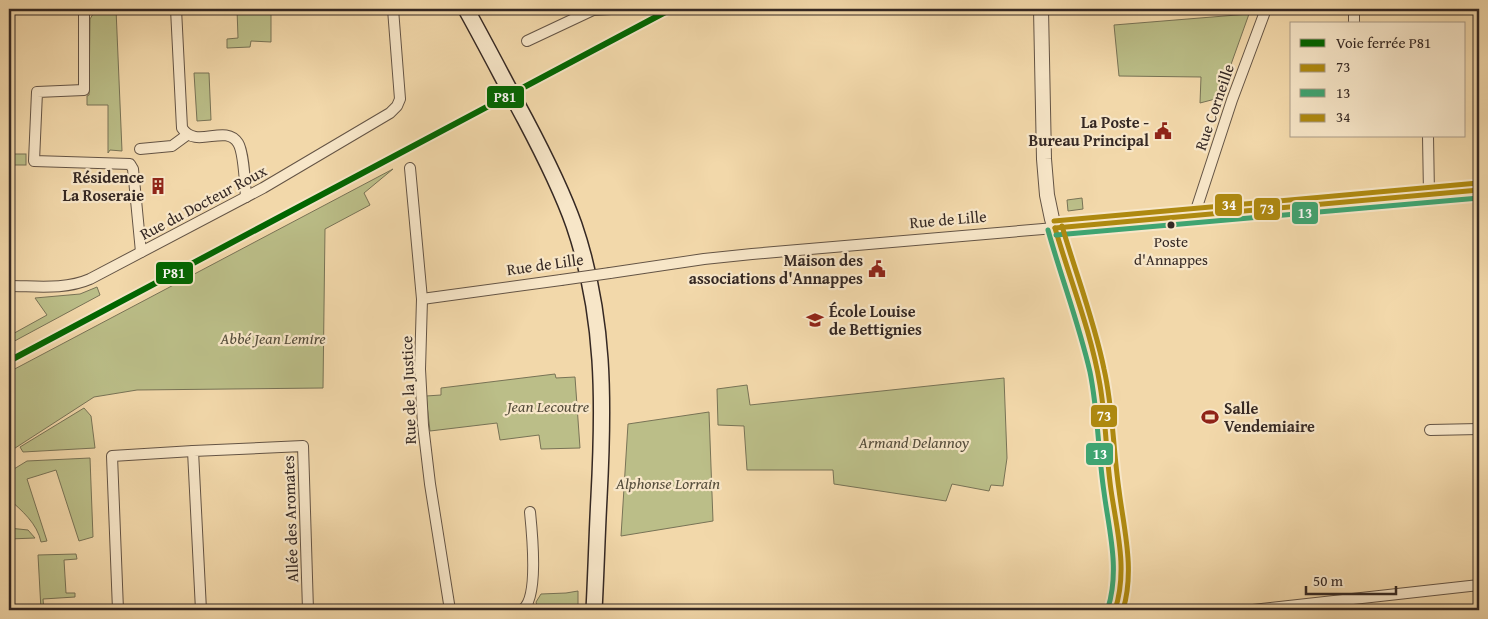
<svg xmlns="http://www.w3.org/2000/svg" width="1488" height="619" viewBox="0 0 1488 619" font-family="'Gentium Book Plus',serif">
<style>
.green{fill:#bbbe88;stroke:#787356}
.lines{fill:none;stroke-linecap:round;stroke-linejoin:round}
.minor-casing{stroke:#645445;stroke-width:12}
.tertiary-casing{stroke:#645445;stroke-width:16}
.secondary-casing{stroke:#352823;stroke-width:18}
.minor{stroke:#f7e6c8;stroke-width:10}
.tertiary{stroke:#f7e6c8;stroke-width:14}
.secondary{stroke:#f7e6c8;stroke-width:15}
.minor-bridge-casing{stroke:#645445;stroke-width:12;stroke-linecap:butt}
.minor-bridge{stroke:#f7e6c8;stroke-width:10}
.bus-1-casing{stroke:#f7e6c8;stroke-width:9}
.bus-2-casing{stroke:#f7e6c8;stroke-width:9}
.bus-3-casing{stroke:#f7e6c8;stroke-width:9}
.bus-1{stroke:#ae8910;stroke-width:5}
.bus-2{stroke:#3fa471;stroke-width:5}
.bus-3{stroke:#ae8910;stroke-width:5}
.rail-1-casing{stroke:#f7e6c8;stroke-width:10}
.rail-1{stroke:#060;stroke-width:6}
.bus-dot{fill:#352823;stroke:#f7e6c8;stroke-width:2}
.labels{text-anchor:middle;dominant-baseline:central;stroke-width:4.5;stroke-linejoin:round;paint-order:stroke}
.bus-label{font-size:15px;fill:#352823;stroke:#f7e6c8}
.street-label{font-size:16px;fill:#352823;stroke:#f7e6c8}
.poi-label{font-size:16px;font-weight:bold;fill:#352823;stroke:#f7e6c8;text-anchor:end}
.park-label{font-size:16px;font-style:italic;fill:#564e3c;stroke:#f7e6c8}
.line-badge{stroke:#f7e6c8;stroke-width:2}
.badge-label{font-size:14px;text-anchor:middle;font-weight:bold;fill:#fff}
</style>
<rect width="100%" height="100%" fill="#f2d8aa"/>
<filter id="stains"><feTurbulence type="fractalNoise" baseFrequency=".004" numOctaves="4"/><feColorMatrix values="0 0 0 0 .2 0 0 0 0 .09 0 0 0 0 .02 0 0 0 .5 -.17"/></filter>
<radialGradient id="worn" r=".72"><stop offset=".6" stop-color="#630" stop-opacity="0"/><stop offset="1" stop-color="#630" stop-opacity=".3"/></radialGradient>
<!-- green -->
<g class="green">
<path d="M100 9H116L122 151 110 150 108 153V105H87V96L89 95 90 19 93 14Z"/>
<path d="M237 9H271V42L251 41 250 47 227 48V39L238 38Z"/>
<path d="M1249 14 1219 98 1200 103 1201 77 1119 76 1114 25Z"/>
<path d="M194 73H209L211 120 197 121Z"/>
<rect x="9" y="154" width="17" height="11"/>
<path d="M393 169 364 193 370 205 325 229 323 388 137 390 94 397 9 452V372Z"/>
<path d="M1082 198 1083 209 1068 211 1067 200Z"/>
<path d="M97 287 100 295 9 344V336L47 315 35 298 80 294Z"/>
<path d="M555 374 556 378 575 377 580 448 541 449 539 435 500 440 497 423 430 431 426 396 441 395V388Z"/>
<path d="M1004 378 1007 458 1003 486 991 485 989 491 952 484 946 501 834 484 833 470H747L744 426 718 425 717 389 747 385 750 405Z"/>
<path d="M84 408 91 416 95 448 23 452 20 447Z"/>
<path d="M709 412 713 521 621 536 628 424Z"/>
<path d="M90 458 93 537 79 541 56 470 27 479 47 541 41 542C37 523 22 511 9 499V472L27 461Z"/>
<path d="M9 528 28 530 35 538 9 539Z"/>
<path d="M76 554 77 559 64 560 66 593H75V597L43 599 44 610H75H41L38 555Z"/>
<path d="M578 591V608L565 610H538L536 602 541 594 566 593Z"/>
</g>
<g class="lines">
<!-- minor casing -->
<g class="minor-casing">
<g id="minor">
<path d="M84 9V90L37 92 34 161 130 164 133 169 141 252"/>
<path d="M176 9 182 128C196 150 225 123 238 143 244 152 245 185 246 197"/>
<path d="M1354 24V9"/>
<path d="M527 41 593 10 611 9"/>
<path d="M1428 136 1429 194"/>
<path d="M140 149 172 146 187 135"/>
<path d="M410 168 422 299 420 369 423 425 430 484 450 610"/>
<path d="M1194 216 1232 100 1266 9"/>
<path d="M610 273 704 259 752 254 1055 228"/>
<path d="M9 286C36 286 65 290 90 279L263 188 390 113 397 106 400 99 393 9"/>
<path d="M422 299 561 280"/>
<path d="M1430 430 1479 429"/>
<path d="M118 610 112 456 193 451"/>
<path d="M201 610 193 451 303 446 308 610"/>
<path d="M522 610C539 599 532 532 530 512"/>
<path d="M1253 610 1479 585"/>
</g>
</g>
<!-- tertiary casing -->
<g class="tertiary-casing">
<g id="tertiary">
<path d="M1041 9 1044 159 1047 195 1052 219 1088 336 1101 389 1110 485 1121 566 1120 591 1115 610"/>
<path d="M1055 228 1479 190"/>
</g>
</g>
<!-- secondary casing -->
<g class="secondary-casing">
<path id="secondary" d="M466 9C486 45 505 82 525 119 543 153 561 188 574 225 605 316 604 403 599 497 597 535 596 573 594 610"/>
</g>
<!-- minor -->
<use href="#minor" class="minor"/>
<!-- tertiary -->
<use href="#tertiary" class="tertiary"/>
<!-- secondary -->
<use href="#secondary" class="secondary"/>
<!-- minor-bridge casing -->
<g class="minor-bridge-casing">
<path id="minor-bridge" d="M561 280 610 273"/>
</g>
<!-- minor-bridge -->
<use href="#minor-bridge" class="minor-bridge"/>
<!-- bus-1 casing -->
<g class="bus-1-casing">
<g id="bus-1">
<path d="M1055 228 1479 190"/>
<path d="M1055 228C1070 280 1091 331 1100 385 1106 420 1106 455 1111 490 1117 531 1128 570 1115 610"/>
</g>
</g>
<!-- bus-2 casing -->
<g class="bus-2-casing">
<g id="bus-2">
<path d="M1048 230C1061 277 1079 324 1090 372 1098 411 1098 452 1104 492 1109 531 1120 569 1108 608"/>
<path d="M1056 235 1479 198"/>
</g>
</g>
<!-- bus-3 casing -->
<g class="bus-3-casing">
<g id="bus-3">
<path d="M1054 221 1478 183"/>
<path d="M1062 226C1076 274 1094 320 1104 369 1113 408 1113 449 1119 490 1124 530 1135 570 1123 610"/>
</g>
</g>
<!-- bus-1 -->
<use href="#bus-1" class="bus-1"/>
<!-- bus-2 -->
<use href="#bus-2" class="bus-2"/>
<!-- bus-3 -->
<use href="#bus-3" class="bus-3"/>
<!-- rail-1 casing -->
<g class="rail-1-casing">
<path id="rail-1" d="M9 361 671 9"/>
</g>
<!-- rail-1 -->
<use href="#rail-1" class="rail-1"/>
</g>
<!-- icons -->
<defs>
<g id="civic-bare" transform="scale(1.35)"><path d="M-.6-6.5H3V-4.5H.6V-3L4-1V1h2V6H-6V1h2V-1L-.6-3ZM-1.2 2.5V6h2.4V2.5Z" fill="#8f2418" stroke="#f7e6c8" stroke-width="2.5" paint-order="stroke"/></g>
<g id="building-bare" transform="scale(1.35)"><path d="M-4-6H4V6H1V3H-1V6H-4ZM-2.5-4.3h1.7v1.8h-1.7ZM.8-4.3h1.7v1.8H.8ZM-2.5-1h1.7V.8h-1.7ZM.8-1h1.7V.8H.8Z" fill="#8f2418" stroke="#f7e6c8" stroke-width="2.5" paint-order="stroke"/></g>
<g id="school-bare" transform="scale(1.35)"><path d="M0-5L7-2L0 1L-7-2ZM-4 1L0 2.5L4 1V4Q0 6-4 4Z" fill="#8f2418" stroke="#f7e6c8" stroke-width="2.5" paint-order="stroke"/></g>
<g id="stadium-bare" transform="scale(1.35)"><path d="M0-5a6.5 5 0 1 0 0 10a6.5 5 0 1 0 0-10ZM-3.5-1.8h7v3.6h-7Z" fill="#8f2418" stroke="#f7e6c8" stroke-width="2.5" paint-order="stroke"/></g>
</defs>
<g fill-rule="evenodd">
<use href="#civic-bare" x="1163" y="131"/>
<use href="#building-bare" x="158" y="186"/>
<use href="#civic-bare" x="877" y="269"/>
<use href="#school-bare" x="815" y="320"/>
<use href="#stadium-bare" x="1210" y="417"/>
</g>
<!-- markers -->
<circle class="bus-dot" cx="1171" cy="225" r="4.5"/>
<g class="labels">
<!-- bus labels -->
<g class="bus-label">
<text x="1171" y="241">Poste<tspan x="1171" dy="18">d'Annappes</tspan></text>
</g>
<!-- street labels -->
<g class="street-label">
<text transform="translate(1214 107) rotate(-71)">Rue Corneille</text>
<text transform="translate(203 202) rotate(-28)">Rue du Docteur Roux</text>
<text transform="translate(948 219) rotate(-5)">Rue de Lille</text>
<text transform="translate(545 264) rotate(-8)">Rue de Lille</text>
<text transform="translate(408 390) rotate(-92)">Rue de la Justice</text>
<text transform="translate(290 519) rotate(-92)">Allée des Aromates</text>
</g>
<!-- poi labels -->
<g class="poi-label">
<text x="1149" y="122">La Poste -<tspan x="1149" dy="18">Bureau Principal</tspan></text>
<text x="144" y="177">Résidence<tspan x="144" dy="18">La Roseraie</tspan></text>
<text x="863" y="260">Maison des<tspan x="863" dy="18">associations d'Annappes</tspan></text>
<text x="829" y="311" text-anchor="start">École Louise<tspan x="829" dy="18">de Bettignies</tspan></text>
<text x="1224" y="408" text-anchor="start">Salle<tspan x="1224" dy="18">Vendemiaire</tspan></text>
</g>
<!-- park labels -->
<g class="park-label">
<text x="273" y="338">Abbé Jean Lemire</text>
<text x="548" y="406">Jean Lecoutre</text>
<text x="914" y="442">Armand Delannoy</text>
<text x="668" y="483">Alphonse Lorrain</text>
</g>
</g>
<g class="line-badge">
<rect x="486" y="85" width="39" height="24" rx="5" fill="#060"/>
<rect x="1214" y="193" width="29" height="24" rx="5" fill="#ae8910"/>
<rect x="1253" y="197" width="28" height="24" rx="5" fill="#ae8910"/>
<rect x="1291" y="201" width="28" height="24" rx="5" fill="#3fa471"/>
<rect x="155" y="261" width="39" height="24" rx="5" fill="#060"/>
<rect x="1090" y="404" width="28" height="24" rx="5" fill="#ae8910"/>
<rect x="1085" y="442" width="29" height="24" rx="5" fill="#3fa471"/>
</g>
<g class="badge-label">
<text x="505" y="102">P81</text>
<text x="1229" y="210">34</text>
<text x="1267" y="214">73</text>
<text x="1305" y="218">13</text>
<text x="174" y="278">P81</text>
<text x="1104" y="421">73</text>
<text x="1100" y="459">13</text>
</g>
<!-- margin -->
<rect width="1488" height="619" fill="none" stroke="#f2d8aa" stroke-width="30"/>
<rect x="10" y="10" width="1468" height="599" fill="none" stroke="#352823" stroke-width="2.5"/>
<rect x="15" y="15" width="1458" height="589" fill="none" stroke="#352823"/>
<!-- legend -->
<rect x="1290" y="22" width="175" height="115" fill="#f7e6c8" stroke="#a99a86"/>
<rect x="1300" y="39" width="25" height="8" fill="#006600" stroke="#a99a86"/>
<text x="1336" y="48" font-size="15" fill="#352823">Voie ferrée P81</text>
<rect x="1300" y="64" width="25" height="8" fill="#ae8910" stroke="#a99a86"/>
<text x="1336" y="72" font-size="15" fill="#352823">73</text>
<rect x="1300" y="89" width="25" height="8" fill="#3fa471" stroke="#a99a86"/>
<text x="1336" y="98" font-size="15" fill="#352823">13</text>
<rect x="1300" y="114" width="25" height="8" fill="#ae8910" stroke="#a99a86"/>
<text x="1336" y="122" font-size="15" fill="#352823">34</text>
<!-- scale -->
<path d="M1306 586v8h90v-8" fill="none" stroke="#352823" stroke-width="2.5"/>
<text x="1313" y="586" font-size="15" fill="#352823" stroke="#f7e6c8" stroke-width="4" paint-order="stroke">50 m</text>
<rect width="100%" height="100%" filter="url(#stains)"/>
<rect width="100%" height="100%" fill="url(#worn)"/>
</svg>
